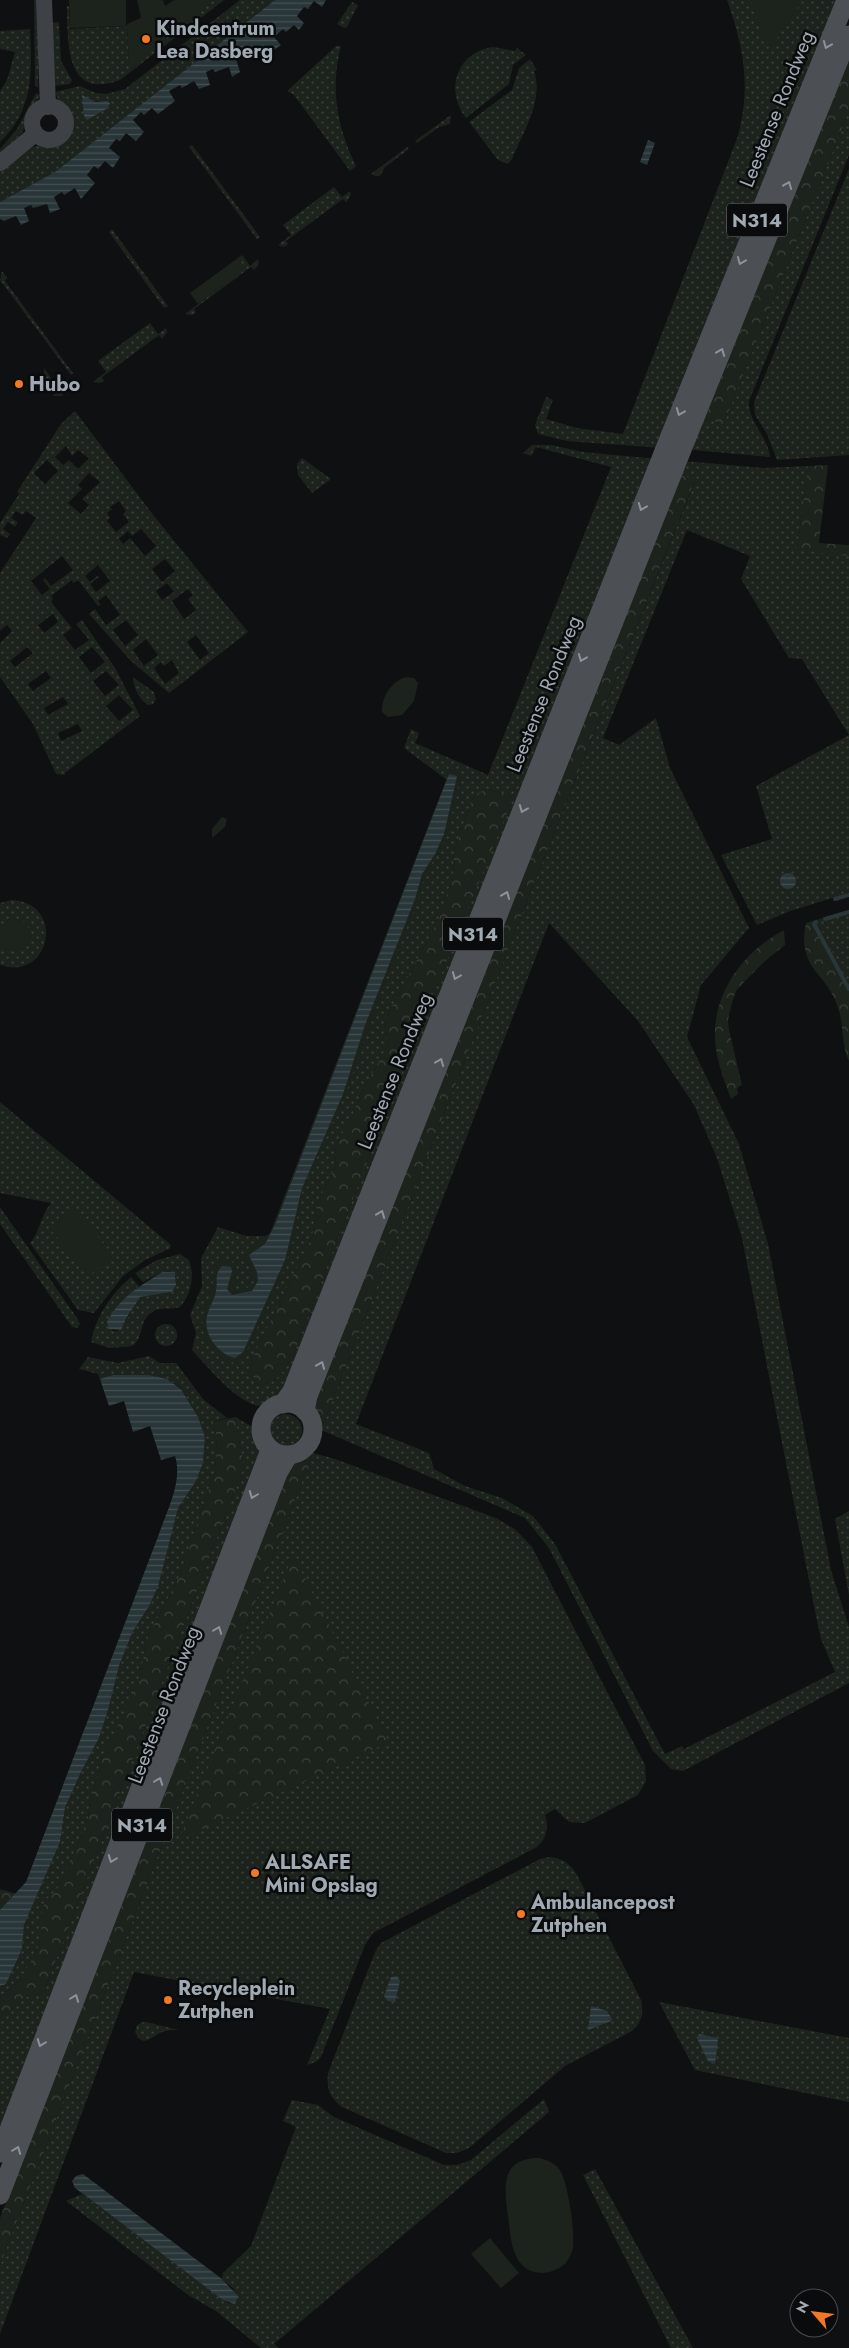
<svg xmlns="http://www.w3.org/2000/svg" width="849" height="2348" viewBox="0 0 849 2348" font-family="Jost,sans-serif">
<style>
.grass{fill:url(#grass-dots);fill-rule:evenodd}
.forest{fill:url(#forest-crowns)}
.park{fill:#1c231c}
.water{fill:url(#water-rules)}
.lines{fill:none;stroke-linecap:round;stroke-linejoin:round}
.stream{stroke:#293639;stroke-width:4}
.secondary{stroke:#3e4246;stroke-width:16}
.primary{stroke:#4c5055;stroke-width:19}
.oneway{stroke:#8b949b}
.poi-dot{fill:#f27826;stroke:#0a0b0c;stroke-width:2}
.labels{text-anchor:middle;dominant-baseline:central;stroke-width:5;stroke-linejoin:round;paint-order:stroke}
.shield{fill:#0a0b0c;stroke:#737a80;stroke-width:1}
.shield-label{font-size:19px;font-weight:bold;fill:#a0aab2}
.poi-label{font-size:20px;font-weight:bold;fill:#a0aab2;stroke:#0a0b0c;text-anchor:start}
.street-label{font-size:20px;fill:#a0aab2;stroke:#0a0b0c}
</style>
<defs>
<pattern id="grass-dots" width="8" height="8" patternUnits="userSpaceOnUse" patternTransform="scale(1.25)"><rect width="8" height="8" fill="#1c231c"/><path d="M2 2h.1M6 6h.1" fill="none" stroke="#3a403b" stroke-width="1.8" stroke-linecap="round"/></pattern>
<pattern id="forest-crowns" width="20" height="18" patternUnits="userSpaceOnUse" patternTransform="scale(1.25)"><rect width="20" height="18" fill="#1c231c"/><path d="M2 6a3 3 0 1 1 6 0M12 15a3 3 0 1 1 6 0" fill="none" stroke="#3a403b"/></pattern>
<pattern id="water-rules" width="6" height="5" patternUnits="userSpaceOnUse" patternTransform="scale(1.25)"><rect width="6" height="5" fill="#293639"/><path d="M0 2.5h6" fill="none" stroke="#455053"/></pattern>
</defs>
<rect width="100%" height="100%" fill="#0f1011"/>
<!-- grass -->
<g class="grass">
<path d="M34 0H39L38 87 35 86Z"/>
<path d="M214 0H224L120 80C64 101 68 40 67 6H69L70 29 127 26 129 66Z"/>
<path d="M240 0H275L55 172 0 202V169C10 162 21 152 32 147 37 145 42 147 47 147 62 147 74 132 71 118 69 107 58 103 55 92L80 86 96 93 106 94 125 89ZM85 95 88 100 102 102 84 116Z"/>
<path d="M727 0H841L661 448 567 441 538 434 535 425 546 397 553 400 546 419 577 428 623 434 738 136C751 86 744 48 727 0Z"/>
<path d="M352 2 358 5 347 27 344 28 337 24Z"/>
<path d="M59 22 61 61 72 80 70 84 55 86 51 23Z"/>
<path d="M30 29C32 72 34 110 0 142V91L7 80 15 52 0 49V31Z"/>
<path d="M336 46H341C330 88 337 127 356 166L350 171 294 95 287 91Z"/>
<path d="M493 47 515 51 517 48 526 55 513 65 509 84 466 118C444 90 457 52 493 47Z"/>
<path d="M530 59 537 70 534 71C544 100 523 133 512 159L508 164 498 160 469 122 512 90 519 68Z"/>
<path d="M36 93 40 95 29 114 22 133 0 156V149L17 129Z"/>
<path d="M849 111V155L749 401C748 423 768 436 770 457L693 450 689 443 699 415 723 425Z"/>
<path d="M451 115 450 124 439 127 417 143 415 141Z"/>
<path d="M192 145 260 237 257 239 189 147Z"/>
<path d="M407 147 409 149 385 167 380 176H375L371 174Z"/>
<path d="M849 169V455L777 460 767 434 755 415 754 402Z"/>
<path d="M334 187 342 197 350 191 351 195 346 202 343 199 286 241 288 244 284 247 278 245 291 235 283 225Z"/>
<path d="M112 229 168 306 164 308 109 232Z"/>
<path d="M242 255 250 266 258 259 259 264 254 270 251 267 194 309 196 313 192 315 185 314 245 269 238 258Z"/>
<path d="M2 271 7 278 5 281 73 373 71 375 0 280Z"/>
<path d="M150 323 158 334 166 328 167 332 162 339 159 335 102 377 104 381 100 383 93 382 106 372 98 361Z"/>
<path d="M44 368 63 395 62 396H52L58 391 52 382 44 385Z"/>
<path d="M75 411 154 516 248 632 169 693 131 661 89 614 95 609 106 625 120 615 106 595 98 601 101 605 98 606 78 580 74 583 72 580 51 596 53 599 51 602 72 628 63 635 75 650 89 640 76 624 82 620 115 668 140 716 65 773V775L56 774 33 724 0 677V643L12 631 7 625 0 631V573L36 518 26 511 22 515 16 511 11 518 18 522 15 527 8 522 3 529 10 534 7 538 0 535V523L19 494 17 492 61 424ZM66 446 72 456 78 450 89 458 78 469 69 460 63 465 55 457ZM47 460 58 471 45 484 34 473ZM89 473 100 482 82 499 89 505 81 514 68 503 82 489 78 485ZM119 501 126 511 123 514 129 522 116 532 107 521 110 518 107 513 112 509 110 507ZM141 529 156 546 145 556 130 538 123 544 119 539 128 531 132 536ZM62 556 73 570 51 586 45 578 43 580 50 589 42 595 31 581ZM165 559 175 571 162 582 152 569ZM98 565 110 581 96 592 90 584 99 577 97 576 90 582 85 576ZM167 583 174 592 162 600 156 591ZM188 589 193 595 188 599 196 610 184 619 172 601ZM53 614 58 622 44 633 38 625ZM126 620 138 635 125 646 113 630ZM196 635 209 653 200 660 187 642ZM146 639 158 655 144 666 133 650ZM27 647 33 653 15 667 10 661ZM92 647 105 662 91 673 79 657ZM172 660 179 673 165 684 154 668 161 662 164 666ZM46 671 51 678 33 691 28 684ZM106 671 119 685 105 696 93 681ZM119 695 133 710 119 721 106 706ZM63 697 68 704 48 715 44 708ZM78 724 82 731 61 741 58 733Z"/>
<path d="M532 445H551L583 452 657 459 554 717C537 749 521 780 515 817L291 1381 282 1397C276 1400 267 1406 261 1406 238 1405 207 1366 192 1350L196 1333 190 1315 202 1286 201 1258 218 1227 246 1236H270L265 1244 249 1255 258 1281C252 1291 239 1300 228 1292L232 1271 228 1265 219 1270C215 1278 218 1285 216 1293 214 1301 209 1307 207 1315 203 1333 217 1354 235 1358L243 1352 246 1345 285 1260 302 1188 343 1094 365 1025 415 899 422 874 435 854 444 834 457 776 450 774 447 780 404 748 411 729 419 733 415 743 488 775 611 467 536 447 531 456 523 453ZM487 790 500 792 512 798 398 1081 292 1358C282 1372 276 1386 257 1384L250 1370 252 1359 312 1237 318 1202 335 1168 336 1143 350 1122 360 1095 388 1045 385 1022 390 1010 438 921 453 879 454 851 472 799 479 792Z"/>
<path d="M302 458 331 479 312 493 298 475 297 464Z"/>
<path d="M683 461 763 468 808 466 797 550 849 545V893L790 911 757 925 721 855 772 839 756 786 849 735 802 659 789 658 741 579 750 556 687 530 603 738 619 745 656 718 670 768 749 928 701 985 687 1037 739 1144 768 1244 831 1570 849 1627V1683L683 1771 671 1769 653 1751 549 1548 525 1518 321 1430 523 911 695 481 678 474ZM549 923 638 1021 694 1105 717 1158 742 1238 817 1621 821 1639 835 1672 684 1749 682 1746 665 1754 555 1544 533 1516 502 1498 465 1486 434 1469 429 1453 356 1424Z"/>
<path d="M133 677 154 692 156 699 153 704 148 705C139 700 133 686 133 677Z"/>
<path d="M12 900C66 903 51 982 0 965V903Z"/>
<path d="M849 910V986L816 920Z"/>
<path d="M0 1102 171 1245 169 1249 145 1260 123 1276 94 1313 78 1310 30 1243C41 1230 40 1216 51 1203L0 1193Z"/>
<path d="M0 1207 77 1318 80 1324 77 1328 72 1327 0 1224Z"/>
<path d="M180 1254 189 1260C195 1276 191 1295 180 1307 172 1310 164 1307 156 1310 138 1317 145 1336 133 1346L110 1348 91 1342C96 1316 111 1294 131 1277L139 1286 114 1311 112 1331H118C128 1322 131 1307 140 1297L172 1292 176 1285V1276L162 1272 143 1282 135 1273 157 1260Z"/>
<circle cx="166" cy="1335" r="11"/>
<path d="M149 1356 160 1363H176L203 1399 227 1418 213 1422 217 1438 215 1471 180 1575 146 1640 142 1667 136 1689 104 1753 90 1801 88 1818 79 1841 57 1890 47 1899 43 1910 41 1936 37 1951 20 1980 0 1998V1986L6 1984 22 1949 24 1925 60 1842 65 1809 81 1772 99 1738 108 1710 119 1666 132 1633 149 1606 178 1508 196 1481 203 1463 205 1437 198 1417 181 1388 167 1379 149 1375H113L100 1379 98 1374 79 1369 88 1357 118 1363Z"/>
<circle cx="286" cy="1430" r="16"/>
<path d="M235 1417 253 1427 262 1450 0 2143V2018L25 1997 43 1994 244 1467Z"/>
<path d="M313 1453 332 1458 496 1518 516 1530 532 1547 645 1765 646 1781 638 1795 585 1823 569 1822 555 1809 545 1815C549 1827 547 1838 537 1847L373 1933 365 1945 321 2057 316 2062 307 2065 330 2009 134 1972 0 2334V2265Z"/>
<path d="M849 1511V1595L835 1519Z"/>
<path d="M550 1857C563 1859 569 1863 576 1873L641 2000C644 2013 642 2022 632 2031L565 2066 469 2148 457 2153H446L342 2107C330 2098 326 2089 328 2073L375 1952 381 1943 540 1859Z"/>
<path d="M659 2002 849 2038V2102L695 2070Z"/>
<path d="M143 2022H146L179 2030C173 2030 167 2030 162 2032 151 2037 143 2049 135 2032L137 2025Z"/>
<path d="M544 2099 549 2112 274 2344 278 2348H261L216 2311 188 2295 66 2201 82 2194 230 2304 234 2289 222 2279 223 2273 251 2246 296 2127 283 2121 292 2100 318 2105 334 2117 444 2165H457L471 2160Z"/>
<path d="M595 2169 693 2348H671L583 2175Z"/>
</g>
<!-- forest -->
<g class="forest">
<path d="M849 42V111L723 425 699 415Z"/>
<path d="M828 465 819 543 849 545V556L797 550 808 466Z"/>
<path d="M678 474 695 480 523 911 321 1430 315 1414 309 1407Z"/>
<path d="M487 790 500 792 513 798 398 1081 292 1358C282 1372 276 1386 257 1384L250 1370 252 1359 312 1237 318 1202 335 1168 336 1143 350 1122 360 1095 388 1045 385 1022 390 1010 438 921 453 879 454 851 472 799 479 792Z"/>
<path d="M816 920 849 986V1061C841 1045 844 1027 839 1011 829 972 796 971 806 923Z"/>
<path d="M784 930 785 945 766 960 744 982 736 991 731 1006 728 1020 729 1030 742 1085 737 1088 738 1094 731 1099C726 1085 720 1070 717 1055 706 1002 739 954 784 930Z"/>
<path d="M235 1417 244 1467 43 1994 25 1997 0 2018V1998L20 1980 37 1951 41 1936 42 1910 47 1899 57 1889 79 1841 88 1818 90 1801 104 1753 136 1688 142 1667 146 1640 180 1575 215 1471 217 1438 213 1422Z"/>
<path d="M311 1453H313L0 2265V2218L289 1462 297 1461Z"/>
<path d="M293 1555 389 1742 179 1840Z"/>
<path d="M0 1889 17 1894 0 1910Z"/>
</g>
<!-- park -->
<g class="park">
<path d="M69 0H126V26L70 28Z"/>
<path d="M137 0H163L165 6 174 0H214L129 67 127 24 141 18Z"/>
<path d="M751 0H803L770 49 764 40Z"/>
<path d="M238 258 246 269 198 304 190 293Z"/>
<path d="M406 677 414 678 418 683 414 701 402 715 388 717 382 712C381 697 392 681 406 677Z"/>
<path d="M450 770 461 773 447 836 425 876 416 906 402 939 400 952 387 976 345 1095 303 1188 292 1244 283 1272 241 1363C217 1365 198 1339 203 1315 204 1306 210 1299 212 1290 214 1280 211 1273 216 1263L226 1260 234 1263 236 1269 232 1289C240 1293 249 1288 254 1282L249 1265 244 1257 246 1250 270 1233Z"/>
<path d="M222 817 227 819 225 827 212 838V829Z"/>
<circle cx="14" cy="935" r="16"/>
<path d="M74 1209 113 1255 89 1276 50 1229Z"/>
<path d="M539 2158C547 2160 553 2162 559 2169 568 2180 575 2232 573 2247 572 2253 569 2259 565 2264 558 2270 549 2273 541 2273 511 2271 511 2238 508 2216 504 2188 500 2158 539 2158Z"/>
<path d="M490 2238 519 2273 501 2288 471 2254Z"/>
</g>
<!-- water -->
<g class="water">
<path d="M275 0H326L322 7 314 1 308 9 304 7 297 16 304 23 299 30 294 25 286 32 283 29 274 37 281 45 264 57 261 52 251 56 248 53 236 59 240 72 232 77 229 67 215 72 213 69 206 72 210 85 199 89 194 81 182 88 180 85 169 91 175 101 158 114 152 108 144 115 141 112 133 120 144 132 136 141 126 133 120 141 116 139 109 148 120 157 113 168 105 161 98 169 94 166 87 175 95 183 81 199 75 188 64 195 62 192 54 197 60 209 50 213 47 204 33 208 31 205 24 208 29 221 21 225 16 216 4 221 0 219V202L55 172Z"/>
<path d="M82 95 96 102 107 101 110 103 108 108 87 120 84 116Z"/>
<path d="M648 140 655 143 647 165 640 162Z"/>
<path d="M449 774 457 776 444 834 435 854 422 874 415 899 365 1025 343 1094 302 1188 285 1260 243 1352 235 1358C217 1354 201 1331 208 1313 210 1305 215 1299 216 1291 218 1281 214 1274 222 1266L231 1267 232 1271 227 1289 232 1295 252 1291 258 1281 257 1272 249 1255 265 1244 275 1225Z"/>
<circle cx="788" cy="881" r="8"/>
<path d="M162 1272H175L176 1285 172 1292 140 1297 127 1317 121 1330 109 1329 107 1322C121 1296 139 1287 162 1272Z"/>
<path d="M113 1375H149L167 1379 181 1389 198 1417 205 1437 203 1463 196 1481 178 1508 158 1586 149 1606 132 1633 119 1666 108 1710 99 1738 81 1772 65 1808 60 1842 24 1925 22 1949 6 1984 0 1986V1910L26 1882 159 1534C167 1510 183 1481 175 1456L161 1460 150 1426 133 1432 124 1401 109 1406 100 1379Z"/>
<path d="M397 1976 400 1981 395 2002 388 2001 384 1996 391 1977Z"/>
<path d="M591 2006 607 2011 612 2019 611 2021 588 2030Z"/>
<path d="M699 2034 717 2038 718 2040 715 2064 708 2061 697 2038Z"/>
<path d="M83 2174 222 2279 238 2296 235 2304 223 2300 75 2188 72 2181 76 2176Z"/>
</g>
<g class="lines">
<!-- stream -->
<g class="stream">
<path d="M835 899 849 895"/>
<path d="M825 919 849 912"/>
<path d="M816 922 814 924 849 989"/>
</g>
<!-- secondary -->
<g class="secondary">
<path d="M44 0 48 107"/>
<circle cx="49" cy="123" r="17"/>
<path d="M0 163 35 134"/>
</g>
<!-- primary -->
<g class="primary">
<circle cx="287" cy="1429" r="26"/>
<path d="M283 1404 292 1391 668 441 846 0"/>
<path d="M305 1411 308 1396 675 467 849 35"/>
<path d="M0 2153 270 1450"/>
<path d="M0 2195 278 1473 288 1456"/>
</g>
</g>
<!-- one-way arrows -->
<defs><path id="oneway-chevron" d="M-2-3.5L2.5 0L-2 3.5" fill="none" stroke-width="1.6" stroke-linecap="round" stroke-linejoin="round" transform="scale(1.25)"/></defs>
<g class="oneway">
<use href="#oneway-chevron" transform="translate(827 45) rotate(112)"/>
<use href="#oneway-chevron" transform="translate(788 185) rotate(-68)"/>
<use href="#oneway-chevron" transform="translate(741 261) rotate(112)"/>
<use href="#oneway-chevron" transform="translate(721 352) rotate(-68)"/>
<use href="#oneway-chevron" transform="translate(680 412) rotate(112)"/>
<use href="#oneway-chevron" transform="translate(642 507) rotate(112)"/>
<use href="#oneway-chevron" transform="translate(582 658) rotate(112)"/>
<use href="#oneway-chevron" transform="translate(523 809) rotate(112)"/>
<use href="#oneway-chevron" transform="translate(506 895) rotate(-68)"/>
<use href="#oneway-chevron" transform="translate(456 976) rotate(112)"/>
<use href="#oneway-chevron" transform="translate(440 1062) rotate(-68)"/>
<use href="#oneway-chevron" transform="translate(381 1214) rotate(-68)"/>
<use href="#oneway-chevron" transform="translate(321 1365) rotate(-68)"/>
<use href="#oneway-chevron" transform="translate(253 1495) rotate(111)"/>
<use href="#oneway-chevron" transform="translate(218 1630) rotate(-69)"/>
<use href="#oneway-chevron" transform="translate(159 1781) rotate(-69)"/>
<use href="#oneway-chevron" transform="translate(112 1859) rotate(111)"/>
<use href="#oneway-chevron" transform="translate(75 1998) rotate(-69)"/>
<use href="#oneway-chevron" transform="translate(41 2043) rotate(111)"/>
<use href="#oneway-chevron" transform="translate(17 2150) rotate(-69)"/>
</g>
<!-- markers -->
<g class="poi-dot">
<circle cx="146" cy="39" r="5"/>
<circle cx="19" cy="384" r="5"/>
<circle cx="255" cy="1873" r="5"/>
<circle cx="521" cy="1914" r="5"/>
<circle cx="168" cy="2000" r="5"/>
</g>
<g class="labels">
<!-- shield labels -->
<g class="shield">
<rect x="727" y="203.5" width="60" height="33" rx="4"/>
<rect x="443" y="917.5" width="60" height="33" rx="4"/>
<rect x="112" y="1808.5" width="60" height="33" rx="4"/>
</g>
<g class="shield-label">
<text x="757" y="220">N314</text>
<text x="473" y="934">N314</text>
<text x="142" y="1825">N314</text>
</g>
<!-- poi labels -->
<g class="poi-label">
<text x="156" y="28">Kindcentrum<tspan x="156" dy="23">Lea Dasberg</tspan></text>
<text x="29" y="384">Hubo</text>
<text x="265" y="1862">ALLSAFE<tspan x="265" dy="23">Mini Opslag</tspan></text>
<text x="531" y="1902">Ambulancepost<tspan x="531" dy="23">Zutphen</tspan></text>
<text x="178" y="1988">Recycleplein<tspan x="178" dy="23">Zutphen</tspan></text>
</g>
<!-- street labels -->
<g class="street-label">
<text transform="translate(777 109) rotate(-68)">Leestense Rondweg</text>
<text transform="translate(544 694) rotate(-68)">Leestense Rondweg</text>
<text transform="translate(395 1071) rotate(-68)">Leestense Rondweg</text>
<text transform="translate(164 1705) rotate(-69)">Leestense Rondweg</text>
</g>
</g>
<!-- north arrow -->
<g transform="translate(814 2313) rotate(298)"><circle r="24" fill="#0a0b0c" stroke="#464b4e"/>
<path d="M0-4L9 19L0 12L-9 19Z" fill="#f27826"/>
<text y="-8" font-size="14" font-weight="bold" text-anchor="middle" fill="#a0aab2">N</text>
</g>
</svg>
